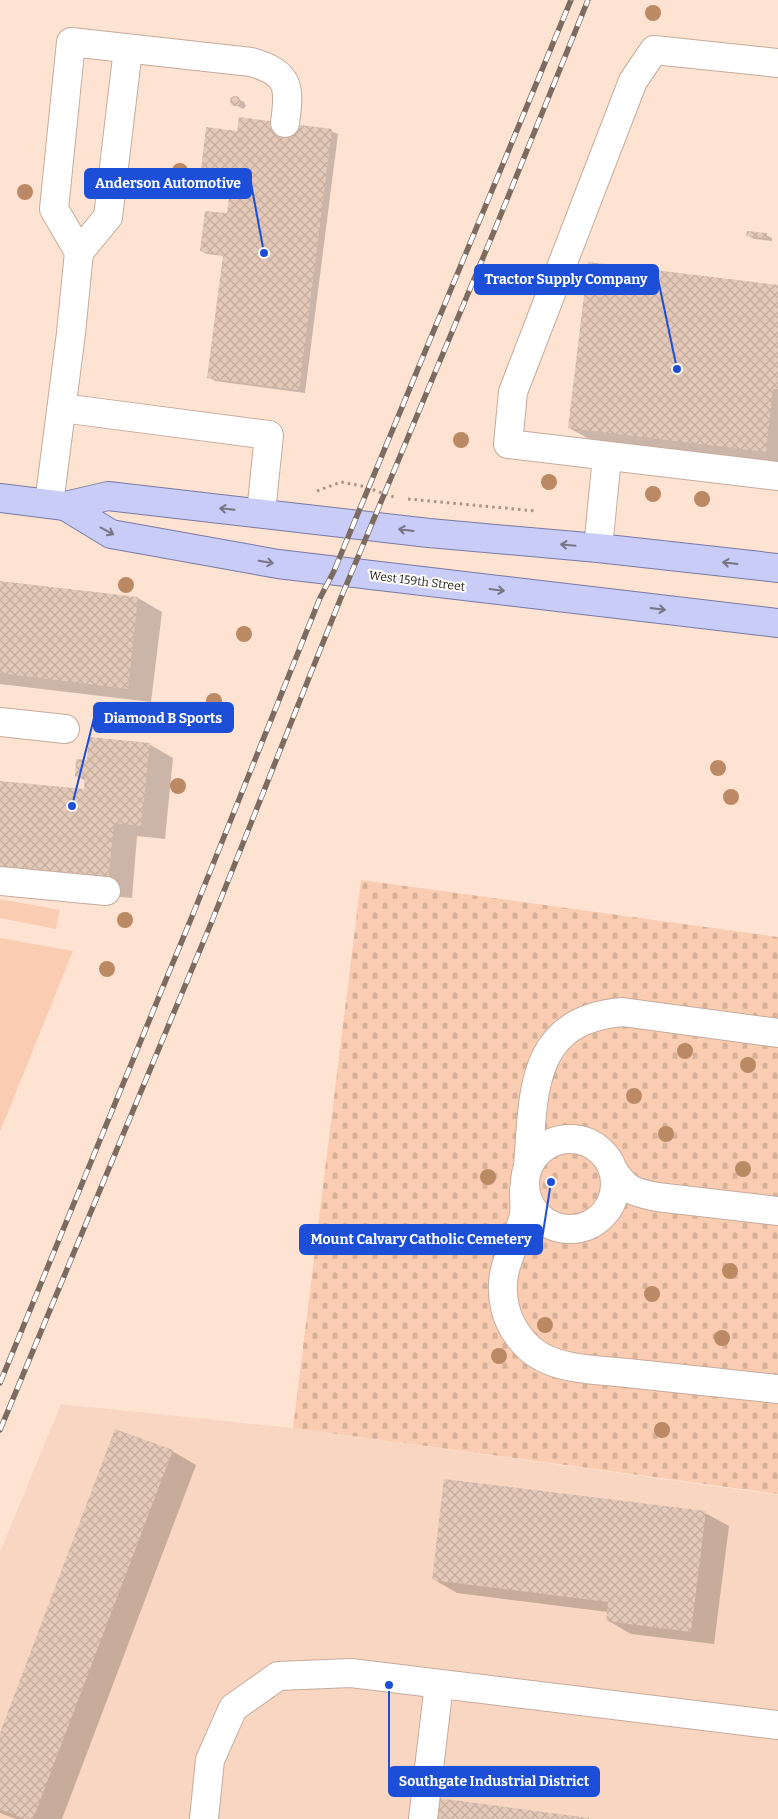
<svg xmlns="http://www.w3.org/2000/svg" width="778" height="1819" viewBox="0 0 778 1819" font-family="Bitter,serif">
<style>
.built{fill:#f9d6c2}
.cemetery{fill:url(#cemetery-stones)}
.park{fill:#facdb2}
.shadow{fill:#0003}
.building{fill:url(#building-cross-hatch)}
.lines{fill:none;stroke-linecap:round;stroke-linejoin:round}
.minor-casing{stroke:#c5ab9c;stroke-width:30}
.major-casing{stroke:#7879a4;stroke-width:30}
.path{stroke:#a89488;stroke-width:3;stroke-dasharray:2.5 4;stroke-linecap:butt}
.minor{stroke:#fff;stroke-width:28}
.major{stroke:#c8ccf6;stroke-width:28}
.rail-casing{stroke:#7c6b61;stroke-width:5.5}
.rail{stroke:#fff;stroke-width:4;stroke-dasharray:11;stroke-linecap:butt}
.tree{fill:#bb8963}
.oneway{stroke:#787486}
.labels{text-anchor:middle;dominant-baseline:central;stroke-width:4;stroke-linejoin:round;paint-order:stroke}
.street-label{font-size:12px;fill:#271d17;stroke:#fff}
.leader{fill:none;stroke:#1d4ed8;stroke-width:2}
.callout-dot{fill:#1d4ed8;stroke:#fff;stroke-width:2}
.callout{fill:#1d4ed8;stroke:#1d4ed8;stroke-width:2}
.callout-label{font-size:14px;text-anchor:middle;font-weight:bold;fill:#fff}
</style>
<defs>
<pattern id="cemetery-stones" width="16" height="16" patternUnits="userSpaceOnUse" patternTransform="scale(1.25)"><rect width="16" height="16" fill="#facdb2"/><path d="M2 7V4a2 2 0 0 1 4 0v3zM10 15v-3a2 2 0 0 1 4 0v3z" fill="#d6b098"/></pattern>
<pattern id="building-cross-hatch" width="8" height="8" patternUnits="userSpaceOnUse" patternTransform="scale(1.25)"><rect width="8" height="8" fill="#e4c9b9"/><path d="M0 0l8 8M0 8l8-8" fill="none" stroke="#c4ac9e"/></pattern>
</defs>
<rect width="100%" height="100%" fill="#fee3d3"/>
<!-- built -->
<path class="built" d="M61 1404 293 1428 778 1495V1819H0V1552Z"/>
<!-- cemetery -->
<path class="cemetery" d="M361 880 778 937V1494L293 1428Z"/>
<!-- park -->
<g class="park">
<path d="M0 899 60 910 56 929 0 918Z"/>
<path d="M0 938 73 951 0 1132Z"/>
</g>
<!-- shadow -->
<g class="shadow">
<path d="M234 97 244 102 246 106 243 109 232 103V100Z"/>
<path d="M331 131 338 134 305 393 215 381 209 377 224 256 207 254 201 251 228 215 231 192 206 189 200 186 238 133Z"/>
<path d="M747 235H766L772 238V241L754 239Z"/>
<path d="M778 286V463L593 441 569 428Z"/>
<path d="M0 582 138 598 162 612 151 702 0 684Z"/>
<path d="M149 744 173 758 165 839 137 836 132 898 2 886 0 782 85 790 86 781 76 776 88 761Z"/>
<path d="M116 1430 172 1451 196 1465 62 1819H16L0 1813V1736Z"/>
<path d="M705 1513 729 1526 714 1644 631 1634 607 1620 608 1612 457 1593 433 1579Z"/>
</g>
<!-- building -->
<g class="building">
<circle cx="235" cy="101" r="5"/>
<path d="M239 117 332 129 299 390 207 378 223 255 200 251 205 211 227 213 230 190 199 186 206 127 237 131Z"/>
<path d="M747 231 767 233 766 238 746 236Z"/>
<path d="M588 262 778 285V389H773L766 452 568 428Z"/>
<path d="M0 581 138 597 128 689 0 673Z"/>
<path d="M89 737 150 743 141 826 114 823 108 885 0 875V781L84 789 85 777 75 776 76 759 87 760Z"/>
<path d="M115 1429 173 1450 33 1819H25L0 1809V1733Z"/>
<path d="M444 1479 706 1511 691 1632 606 1621 608 1602 432 1580Z"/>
<path d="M438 1798 589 1818V1819H435Z"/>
</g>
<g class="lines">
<!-- minor casing -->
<g class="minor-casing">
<g id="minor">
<path d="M778 63 654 50 633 81 513 392 508 444 778 476"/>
<path d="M79 252 108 217 128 49"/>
<path d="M62 408 269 435 261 513"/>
<path d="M49 504 71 333 79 252 54 209 71 42 251 62C290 73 290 87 285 123"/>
<path d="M598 548 607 457"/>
<path d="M0 722 65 729"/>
<path d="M0 881 106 891"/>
<circle cx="570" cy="1184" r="45"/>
<path d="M528 1166C534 1093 529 1020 622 1012L778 1033"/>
<path d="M613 1170C627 1191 633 1192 657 1197L778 1211"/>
<path d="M524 1189C524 1197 525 1207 524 1215 516 1248 496 1269 505 1307 509 1326 524 1348 542 1357 565 1370 601 1370 627 1373 677 1378 728 1384 778 1389"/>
<path d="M204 1819 210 1760 233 1708 278 1676 351 1673 778 1725"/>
<path d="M423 1819 439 1684"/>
</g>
</g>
<!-- major casing -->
<g class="major-casing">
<g id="major">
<path d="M0 498 65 506 108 496 429 533 598 548 778 568"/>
<path d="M65 506 111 534 278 564 778 623"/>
</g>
</g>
<!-- path -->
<g class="path">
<path d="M317 491 341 482 362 486 397 498"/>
<path d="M408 499 536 511"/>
</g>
<!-- minor -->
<use href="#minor" class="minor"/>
<!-- major -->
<use href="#major" class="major"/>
<!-- rail casing -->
<g class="rail-casing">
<g id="rail">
<path d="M0 1383 193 914 320 598 334 571 571 0"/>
<path d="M0 1430 212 921 340 600 495 229 588 0"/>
</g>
</g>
<!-- rail -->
<use href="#rail" class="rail"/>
</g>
<!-- trees -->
<g class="tree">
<circle cx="653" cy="13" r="8"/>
<circle cx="180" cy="171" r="8"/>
<circle cx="25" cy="192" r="8"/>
<circle cx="461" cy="440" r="8"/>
<circle cx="549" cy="482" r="8"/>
<circle cx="653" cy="494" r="8"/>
<circle cx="702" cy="499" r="8"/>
<circle cx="126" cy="585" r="8"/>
<circle cx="244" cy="634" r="8"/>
<circle cx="214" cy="701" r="8"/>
<circle cx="718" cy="768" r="8"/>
<circle cx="178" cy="786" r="8"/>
<circle cx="731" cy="797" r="8"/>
<circle cx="125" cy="920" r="8"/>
<circle cx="107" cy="969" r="8"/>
<circle cx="685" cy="1051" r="8"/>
<circle cx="748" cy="1065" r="8"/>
<circle cx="634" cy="1096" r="8"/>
<circle cx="666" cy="1134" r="8"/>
<circle cx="743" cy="1169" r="8"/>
<circle cx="488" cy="1177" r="8"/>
<circle cx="730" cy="1271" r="8"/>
<circle cx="652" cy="1294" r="8"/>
<circle cx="545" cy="1325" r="8"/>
<circle cx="722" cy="1338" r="8"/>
<circle cx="499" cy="1356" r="8"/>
<circle cx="662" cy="1430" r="8"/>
</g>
<!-- one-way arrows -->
<defs><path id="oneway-shaft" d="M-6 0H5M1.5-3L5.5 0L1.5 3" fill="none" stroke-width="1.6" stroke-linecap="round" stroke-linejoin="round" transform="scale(1.25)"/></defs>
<g class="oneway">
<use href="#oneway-shaft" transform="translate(227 509) rotate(-174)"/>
<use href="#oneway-shaft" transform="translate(406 530) rotate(-173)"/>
<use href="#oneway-shaft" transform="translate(107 531) rotate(28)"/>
<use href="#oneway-shaft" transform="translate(568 545) rotate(-175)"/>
<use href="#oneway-shaft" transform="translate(266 562) rotate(10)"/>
<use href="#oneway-shaft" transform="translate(730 563) rotate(-173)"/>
<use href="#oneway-shaft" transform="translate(497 590) rotate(7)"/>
<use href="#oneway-shaft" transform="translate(658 609) rotate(7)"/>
</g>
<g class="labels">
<!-- street labels -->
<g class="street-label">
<text transform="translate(417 581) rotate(7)">West 159th Street</text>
</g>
</g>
<!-- callouts -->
<path class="leader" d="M264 253L251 183M677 369L658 279M72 806L94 718M551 1182L542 1239M389 1685L389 1781"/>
<g class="callout-dot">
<circle cx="264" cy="253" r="5"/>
<circle cx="677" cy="369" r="5"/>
<circle cx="72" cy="806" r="5"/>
<circle cx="551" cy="1182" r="5"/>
<circle cx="389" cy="1685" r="5"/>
</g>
<g class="callout">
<rect x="85" y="169" width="166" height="29" rx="5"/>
<rect x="475" y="265" width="183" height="29" rx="5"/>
<rect x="94" y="703" width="139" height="29" rx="5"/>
<rect x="300" y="1225" width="242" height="29" rx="5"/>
<rect x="389" y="1767" width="210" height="29" rx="5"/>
</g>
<g class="callout-label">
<text x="168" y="188">Anderson Automotive</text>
<text x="566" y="284">Tractor Supply Company</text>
<text x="163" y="723">Diamond B Sports</text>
<text x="421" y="1244">Mount Calvary Catholic Cemetery</text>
<text x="494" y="1786">Southgate Industrial District</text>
</g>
</svg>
